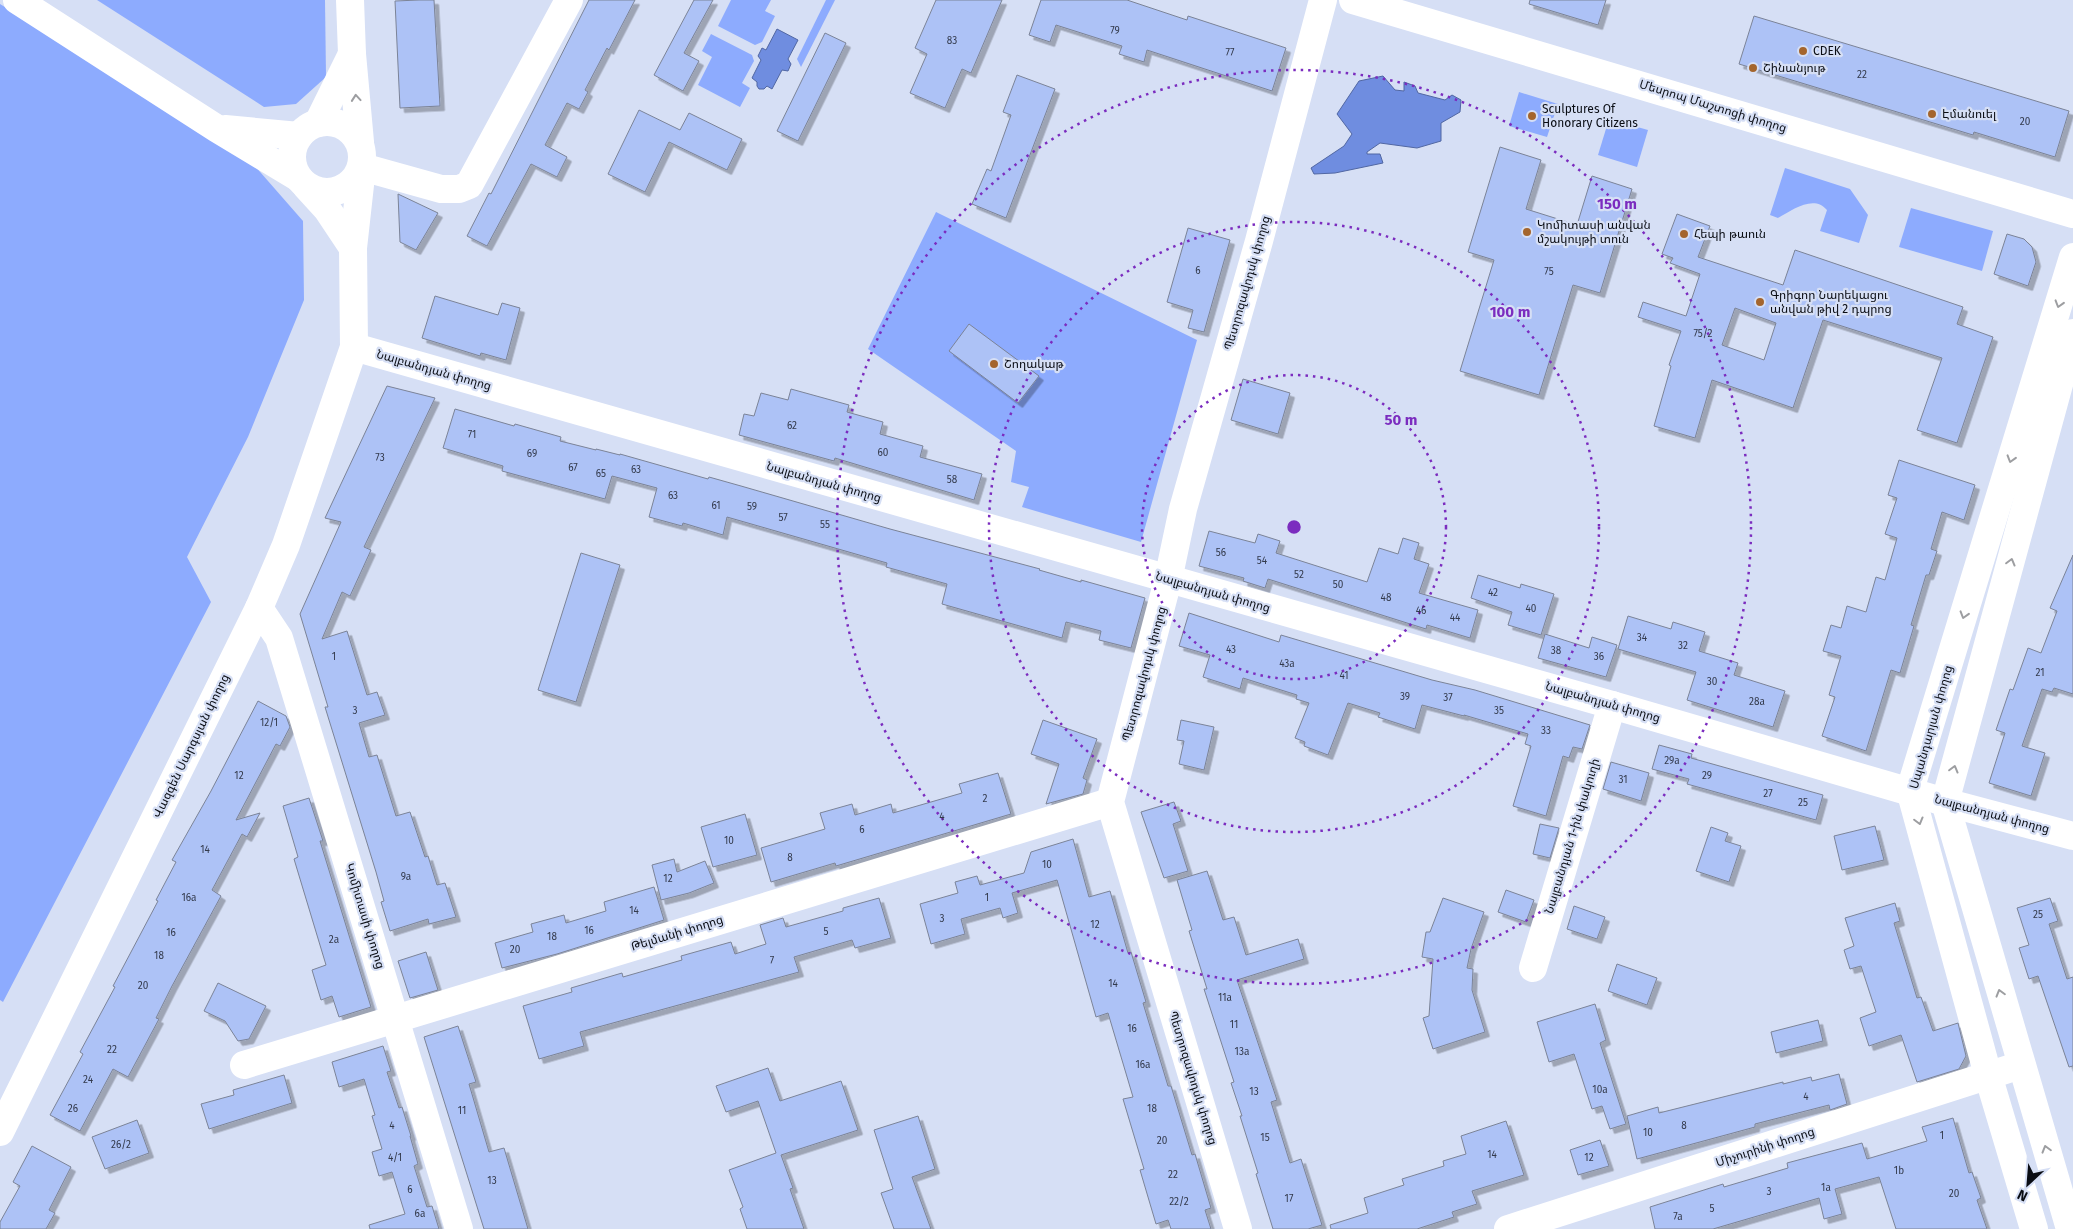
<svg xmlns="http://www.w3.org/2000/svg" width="2073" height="1229" viewBox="0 0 2073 1229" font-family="'Fira Sans','Noto Sans Armenian',sans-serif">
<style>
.green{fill:#8dabfe}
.water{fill:#6f8de0;stroke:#5167a3}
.building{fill:#adc2f6;stroke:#7b8397;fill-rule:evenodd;filter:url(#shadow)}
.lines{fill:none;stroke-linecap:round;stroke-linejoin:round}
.minor{stroke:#fff;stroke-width:28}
.major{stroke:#fff;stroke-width:28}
.oneway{stroke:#9d9ea1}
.ring{fill:none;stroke:#7b2cbf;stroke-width:2.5;stroke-dasharray:2.5 5}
.poi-dot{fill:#a4652d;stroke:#d6dff5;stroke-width:2}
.labels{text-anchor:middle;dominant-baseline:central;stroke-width:4.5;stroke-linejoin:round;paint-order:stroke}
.number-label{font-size:10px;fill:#333a4c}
.poi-label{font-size:12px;fill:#0a0d14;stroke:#d6dff5;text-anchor:start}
.street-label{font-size:12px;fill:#0a0d14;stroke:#d6dff5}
.centre{fill:#7b2cbf;stroke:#d6dff5;stroke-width:2.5}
.ring-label{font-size:15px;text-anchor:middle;font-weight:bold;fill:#7b2cbf;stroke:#d6dff5;stroke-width:4.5;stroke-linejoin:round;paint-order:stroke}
</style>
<defs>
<filter id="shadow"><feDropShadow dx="4.5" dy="4.5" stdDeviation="0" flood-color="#0004"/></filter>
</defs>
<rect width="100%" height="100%" fill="#d6dff5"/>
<!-- green -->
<g class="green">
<path d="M97 0H325L326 77 296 104 264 107Z"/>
<path d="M731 0H771L765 11 775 16 762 42 755 45 718 26Z"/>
<path d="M826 0H835L801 67 797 59Z"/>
<path d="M0 4 247 157 303 221 304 300 248 437 187 557 211 602 3 1002 0 1000Z"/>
<path d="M711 34 752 55 754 61 742 83 750 88 740 107 698 85 712 57 702 51Z"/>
<path d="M1519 92 1558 104 1547 137 1509 126Z"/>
<path d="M1609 119 1648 130 1637 167 1598 155Z"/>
<path d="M1785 168 1850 189 1868 215 1859 243 1820 231 1827 210C1814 194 1792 210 1778 218L1770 215Z"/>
<path d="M1911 208 1993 231 1982 271 1899 247Z"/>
<path d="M936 212 1197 340 1141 542 1022 507 1029 487 1011 482 1016 451 868 349Z"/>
</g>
<!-- water -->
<g class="water">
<path d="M777 29 798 40 788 59 791 64 788 71 782 70 772 89 767 86 764 89H759L757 86V82L752 78 761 60 758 56 762 48 766 50Z"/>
<path d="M1383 76 1395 90 1404 91V82L1415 86 1418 93 1445 100 1452 95 1461 100 1460 112 1441 123V141L1417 148 1380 143 1367 152V154H1380L1383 163 1335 173 1314 174 1311 168 1344 146 1352 134 1337 114 1359 81Z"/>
</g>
<!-- building -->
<g class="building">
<path d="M419 0H434L440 106 400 108 395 1Z"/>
<path d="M589 0H635L609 50 607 48 585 90 588 92 579 109 567 103 545 145 567 157 557 177 531 164 487 246 467 236 489 193 491 194Z"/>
<path d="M694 0H713L684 53 699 61 683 91 654 75Z"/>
<path d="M936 0H1002L971 73 962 69 945 108 910 93 927 54 915 48Z"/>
<path d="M1041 0H1127L1187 20 1188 16 1286 48 1272 91 1147 50 1144 62 1119 54 1122 46 1056 25 1050 42 1029 35Z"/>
<path d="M1530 0H1606L1598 25 1529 4Z"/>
<path d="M1754 16 2069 111 2055 157 1974 132 1973 135 1739 64Z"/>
<path d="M825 33 846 43 798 141 777 131Z"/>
<path d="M1017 75 1055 89 1006 218 972 204 987 169 991 171 1011 115 1003 112Z"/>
<path d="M639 110 680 130 689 113 742 139 727 170 669 142 645 192 608 174Z"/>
<path d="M1500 147 1541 160 1526 209 1577 225 1592 176 1632 189 1600 293 1573 285 1539 395 1460 371 1494 260 1468 252Z"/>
<path d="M398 194 438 213 416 250 400 242Z"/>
<path d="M1677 214 1710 226 1698 257 1783 285 1795 250 1963 307 1957 324 1993 337 1957 443 1917 430 1942 358 1823 320 1793 408 1712 380 1695 438 1654 426 1671 366 1669 365 1681 331 1638 317 1643 302 1686 316 1700 274 1670 263 1673 258 1662 254ZM1735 308 1776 323 1764 360 1722 345Z"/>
<path d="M1188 228 1230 240 1204 332 1188 328 1193 310 1167 302Z"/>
<path d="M2007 234 2024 239 2032 247 2036 262 2028 286 1994 274Z"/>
<path d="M435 296 498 315 502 303 520 308 506 360 481 353 480 356 422 338Z"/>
<path d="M969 324 1039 376 1018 403 949 351Z"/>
<path d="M1243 379 1290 393 1278 434 1231 420Z"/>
<path d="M387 386 435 398 364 547 371 550 350 596 342 592 322 639 347 631 367 695 377 692 385 715 359 723 369 757 377 755 396 816 410 812 425 857 428 856 437 885 445 883 456 917 429 924 428 919 390 931 381 902 384 901 376 872 325 707H328L300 614 341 522 325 518Z"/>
<path d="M791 389 849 405 847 412 883 422 880 434 923 446 920 457 982 474 974 500 835 458 834 461 739 435 744 414 754 416 761 393 788 400Z"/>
<path d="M455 409 514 426 515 424 561 437 560 441 596 450V449L620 455V454L708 479 709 477 741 486 890 529 1040 569 1039 570 1081 582V580L1145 598 1131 648 1099 640 1101 631 1066 622 1062 638 942 604 947 584 886 567 887 563 727 517 723 535 683 523 682 526 649 517 657 488 612 476 605 499 502 471 503 466 443 448Z"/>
<path d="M1899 460 1975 485 1964 520 1942 512 1931 549 1937 551 1929 575H1926L1911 625 1914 626 1900 673 1891 670 1866 751 1822 736 1835 697 1829 695 1841 656 1823 651 1831 625 1841 628 1847 606 1866 612 1876 577 1885 580 1897 538 1885 534 1897 498 1888 495Z"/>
<path d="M1209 531 1255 543 1258 534 1280 541 1276 553 1367 582 1379 548 1398 554 1403 538 1419 543 1414 559 1429 564 1419 593 1478 610 1470 638 1427 625 1426 629 1268 579 1265 588 1243 581 1244 578 1199 566Z"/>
<path d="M581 553 620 565 576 702 538 690Z"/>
<path d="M2073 555V694L2054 688 2052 692 2042 689 2022 746 2045 753 2031 796 1989 783 2005 733 1996 730 2010 689 2013 690 2028 648 2041 653 2057 611 2050 608Z"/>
<path d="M1478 575 1520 588 1521 584 1554 594 1541 635 1508 625 1512 612 1471 598Z"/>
<path d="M1189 613 1279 642 1281 635 1432 680 1475 690 1590 725 1582 749 1573 747 1569 758 1563 756 1546 816 1513 806 1531 746 1525 744 1528 734 1464 715V716L1422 705 1415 729 1378 717 1380 713 1348 703 1328 755 1304 746 1305 742 1295 738 1309 703 1296 699 1297 695 1243 678 1240 689 1203 677 1210 655 1179 646Z"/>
<path d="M1628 616 1671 629 1673 622 1705 632 1699 651 1738 663 1734 675 1785 691 1773 727 1687 700 1696 672 1618 649Z"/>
<path d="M1545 634 1589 648 1592 637 1617 645 1606 677 1538 658Z"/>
<path d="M258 701 286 716 290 727 280 746 276 744 236 820 260 813 247 837 242 834 212 890 221 896 172 986 156 1018 159 1019 128 1077 113 1069 80 1131 50 1115 83 1054 80 1052 115 987 113 986 158 901 156 900 176 862 172 860 211 791Z"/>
<path d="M1043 720 1097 739 1083 778 1087 780 1083 794 1046 804 1059 764 1031 754Z"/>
<path d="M1181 720 1214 727 1204 770 1179 764 1184 741 1177 740Z"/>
<path d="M1659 745 1692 754 1691 758 1823 795 1816 820 1687 784 1689 779 1652 769Z"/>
<path d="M1611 762 1649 773 1641 801 1603 789Z"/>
<path d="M998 773 1011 814 836 866 835 863 771 882 761 848 825 829 820 813 852 804 855 815 891 804 893 813 962 793 959 784Z"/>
<path d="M309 798 323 841H320L371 1007 339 1017 332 996 321 1000 312 970 326 965 294 859 298 857 283 806Z"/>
<path d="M1174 802 1181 821 1173 824 1188 871 1164 878 1141 812Z"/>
<path d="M745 814 757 855 713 867 701 827Z"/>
<path d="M1540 824 1559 828 1550 858 1533 854Z"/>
<path d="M1875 826 1884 860 1842 870 1834 836Z"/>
<path d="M1711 827 1728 833 1725 841 1741 846 1729 882 1696 871Z"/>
<path d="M1073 839 1089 897 1110 891 1128 953 1131 952 1146 1002 1143 1003 1168 1086H1171L1192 1155 1195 1154 1211 1208 1205 1210 1211 1229H1171L1168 1220 1156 1224 1140 1170 1144 1169 1123 1099 1133 1097 1108 1013 1096 1017 1057 880 1012 893 1018 913 1003 918 1000 908 961 919 965 934 931 944 920 904 958 893 955 882 977 876 980 885 1024 873 1031 852Z"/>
<path d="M674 859 677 872 705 861 714 883 689 893 661 900 652 865Z"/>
<path d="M1207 871 1223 920 1234 917 1246 955 1298 939 1304 959 1237 980 1277 1100 1271 1102 1290 1163 1301 1159 1322 1225 1308 1229H1273L1256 1174 1258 1173 1240 1116H1242L1231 1083 1234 1082 1204 989H1207L1189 931 1192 930 1177 880Z"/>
<path d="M654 887 664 920 557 954 502 968 495 943 533 932 531 924 564 915 566 923 606 911 604 902Z"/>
<path d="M1506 890 1534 900 1526 922 1498 912Z"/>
<path d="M879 898 891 938 855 948 852 940 794 957 799 972 580 1032 584 1046 539 1059 523 1006 572 992 571 988 622 973 623 977 682 960 681 956 731 942 735 954 766 944 760 925 783 918 786 927 843 911V908Z"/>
<path d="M1443 898 1484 912 1471 949 1467 968 1473 969 1472 990 1485 1032 1433 1049 1423 1018 1429 1016 1433 959 1422 957 1426 932H1430Z"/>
<path d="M2050 898 2058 921 2049 924 2067 979 2073 977V1066L2069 1067 2038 976 2029 979 2019 948 2029 945 2017 908Z"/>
<path d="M1895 903 1900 921 1894 923 1917 998 1921 997 1933 1031 1958 1023 1966 1056 1959 1069 1917 1082 1901 1035 1869 1046 1860 1018 1876 1012 1861 966 1850 969 1844 950 1854 946 1845 918Z"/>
<path d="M1574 906 1605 917 1597 939 1567 929Z"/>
<path d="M426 952 438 990 410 998 398 961Z"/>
<path d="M1617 964 1657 978 1647 1005 1608 991Z"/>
<path d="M218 983 266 1006 249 1039 238 1041 225 1021 204 1011Z"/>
<path d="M1595 1004 1606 1040 1600 1043 1626 1124 1610 1129 1602 1106 1592 1109 1574 1054 1549 1062 1537 1022Z"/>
<path d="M1818 1020 1823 1041 1776 1053 1771 1032Z"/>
<path d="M458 1026 476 1082 469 1084 489 1152 504 1148 528 1229H484L424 1037Z"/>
<path d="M383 1046 391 1071 387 1072 399 1108 402 1107 411 1136H410L418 1164 414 1166 427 1207 432 1206 439 1229H370L369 1225 405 1214 392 1172 379 1176 372 1152 382 1149 372 1116 375 1115 364 1079 339 1087 332 1062Z"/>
<path d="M768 1068 780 1101 841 1081 858 1130 781 1155 793 1188 790 1189 804 1229H747L740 1209 743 1207 729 1170 776 1153 758 1101 726 1112 716 1086Z"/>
<path d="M1839 1074 1847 1104 1830 1110 1829 1105 1755 1124V1127L1733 1133 1637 1159 1627 1116 1658 1107 1659 1113 1783 1082V1084L1811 1077 1812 1081Z"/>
<path d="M284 1075 292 1103 209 1129 201 1104 234 1095 233 1090Z"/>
<path d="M918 1116 935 1169 912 1177 931 1229H894L881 1193 893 1189 874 1130Z"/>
<path d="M1953 1118 1969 1173 1972 1172 1981 1198 1977 1200 1987 1229H1896L1879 1177 1835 1189 1842 1214 1824 1219 1819 1198 1713 1229H1655L1650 1207 1723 1184 1724 1187 1788 1168 1787 1163 1862 1143 1867 1159 1927 1141 1922 1127Z"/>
<path d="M137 1120 149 1153 105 1169 92 1137Z"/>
<path d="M1506 1121 1524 1175 1472 1191 1477 1204 1452 1212 1454 1217 1417 1229H1331L1330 1225 1368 1213 1364 1198 1404 1185 1402 1179 1444 1166 1443 1161 1466 1154 1461 1136Z"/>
<path d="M1600 1140 1609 1166 1578 1175 1570 1150Z"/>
<path d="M32 1146 71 1167 49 1210 55 1213 46 1229H0V1222L20 1186 13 1182Z"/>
</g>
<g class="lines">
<!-- minor -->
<g class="minor">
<path d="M17 0 216 128 299 178"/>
<path d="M350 0 352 54 360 142"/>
<circle cx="327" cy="157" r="35"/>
<path d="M318 123 352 54"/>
<path d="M225 129 299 136"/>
<path d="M306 186 327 209 353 248"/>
<path d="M354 347 1612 705 1945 802 2073 836"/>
<path d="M259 608 279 638 459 1229"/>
<path d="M1533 968 1612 705"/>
<path d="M244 1065 1110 802"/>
<path d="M0 1132 259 608 286 545 354 347 353 248 362 167 441 189H459L469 185 569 0"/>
<path d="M1238 1229 1110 802 1168 580 1183 509 1259 241 1323 0"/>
<path d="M1508 1229 2021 1065"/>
</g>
<!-- major -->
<g class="major">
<path d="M1353 0 2073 214"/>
<path d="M2034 1229 1988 1075 1910 790 2073 257"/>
<path d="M2070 1229 1945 802 2073 333"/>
</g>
</g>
<!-- one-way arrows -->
<defs><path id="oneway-chevron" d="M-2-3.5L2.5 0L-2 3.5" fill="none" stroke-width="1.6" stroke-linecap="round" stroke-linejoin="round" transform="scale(1.25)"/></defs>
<g class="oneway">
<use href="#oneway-chevron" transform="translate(356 98) rotate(-95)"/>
<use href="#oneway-chevron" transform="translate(2059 304) rotate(107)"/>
<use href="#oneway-chevron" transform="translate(2011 459) rotate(107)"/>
<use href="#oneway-chevron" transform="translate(2011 562) rotate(-75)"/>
<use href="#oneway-chevron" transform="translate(1964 615) rotate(107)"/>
<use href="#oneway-chevron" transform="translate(1954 769) rotate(-75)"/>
<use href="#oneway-chevron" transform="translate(1919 821) rotate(75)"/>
<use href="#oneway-chevron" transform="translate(2000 993) rotate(-106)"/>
<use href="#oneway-chevron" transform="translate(2046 1149) rotate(-106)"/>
</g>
<!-- distance rings -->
<g class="ring">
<circle cx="1294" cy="527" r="152"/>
<circle cx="1294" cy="527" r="305"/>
<circle cx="1294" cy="527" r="457"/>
</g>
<!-- markers -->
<g class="poi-dot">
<circle cx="1803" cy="51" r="5"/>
<circle cx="1753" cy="68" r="5"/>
<circle cx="1932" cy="114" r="5"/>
<circle cx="1532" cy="116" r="5"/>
<circle cx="1527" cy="232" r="5"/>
<circle cx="1684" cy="234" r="5"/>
<circle cx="1760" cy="302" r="5"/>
<circle cx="994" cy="364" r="5"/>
</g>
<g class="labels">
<!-- number labels -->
<g class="number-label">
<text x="1115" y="31">79</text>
<text x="952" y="41">83</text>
<text x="1230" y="53">77</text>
<text x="1862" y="75">22</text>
<text x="2025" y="122">20</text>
<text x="1198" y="271">6</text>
<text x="1549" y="272">75</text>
<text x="1703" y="334">75/2</text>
<text x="792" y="426">62</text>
<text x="472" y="435">71</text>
<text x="883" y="453">60</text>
<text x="532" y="454">69</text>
<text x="380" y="458">73</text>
<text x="573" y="468">67</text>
<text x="636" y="470">63</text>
<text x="601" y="474">65</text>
<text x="952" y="480">58</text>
<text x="673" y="496">63</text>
<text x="716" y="506">61</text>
<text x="752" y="507">59</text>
<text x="783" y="518">57</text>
<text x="825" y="525">55</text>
<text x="1221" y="553">56</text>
<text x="1262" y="561">54</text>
<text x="1299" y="575">52</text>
<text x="1338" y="585">50</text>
<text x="1493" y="593">42</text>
<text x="1386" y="598">48</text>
<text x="1531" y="609">40</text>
<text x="1421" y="611">46</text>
<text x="1455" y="618">44</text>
<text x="1642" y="638">34</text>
<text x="1683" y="646">32</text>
<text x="1231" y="650">43</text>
<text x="1556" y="651">38</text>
<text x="334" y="657">1</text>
<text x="1599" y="657">36</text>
<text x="1287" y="664">43a</text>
<text x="2040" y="673">21</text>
<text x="1344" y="676">41</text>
<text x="1712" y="682">30</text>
<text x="1405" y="697">39</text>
<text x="1448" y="698">37</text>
<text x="1757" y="702">28a</text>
<text x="355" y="711">3</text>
<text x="1499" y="711">35</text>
<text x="269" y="723">12/1</text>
<text x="1546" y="731">33</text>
<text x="1672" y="761">29a</text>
<text x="239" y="776">12</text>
<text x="1707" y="776">29</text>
<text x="1623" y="780">31</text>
<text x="1768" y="794">27</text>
<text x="985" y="799">2</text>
<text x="1803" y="803">25</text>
<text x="942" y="817">4</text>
<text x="862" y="830">6</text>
<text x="729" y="841">10</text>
<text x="205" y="850">14</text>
<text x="790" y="858">8</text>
<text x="1047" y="865">10</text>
<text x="406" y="877">9a</text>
<text x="668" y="879">12</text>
<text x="189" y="898">16a</text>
<text x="987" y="898">1</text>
<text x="634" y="911">14</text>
<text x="2038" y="915">25</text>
<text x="942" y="919">3</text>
<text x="1095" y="925">12</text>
<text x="589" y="931">16</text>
<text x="826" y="932">5</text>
<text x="171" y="933">16</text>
<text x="552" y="937">18</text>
<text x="334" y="940">2a</text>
<text x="515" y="950">20</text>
<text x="159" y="956">18</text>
<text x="772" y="961">7</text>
<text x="1113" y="984">14</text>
<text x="143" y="986">20</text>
<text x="1225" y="998">11a</text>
<text x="1234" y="1025">11</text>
<text x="1132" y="1029">16</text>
<text x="112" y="1050">22</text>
<text x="1242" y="1052">13a</text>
<text x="1143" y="1065">16a</text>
<text x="88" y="1080">24</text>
<text x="1600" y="1090">10a</text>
<text x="1254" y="1092">13</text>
<text x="1806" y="1097">4</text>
<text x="73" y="1109">26</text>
<text x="1152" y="1109">18</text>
<text x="462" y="1111">11</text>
<text x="392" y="1126">4</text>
<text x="1684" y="1126">8</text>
<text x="1648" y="1133">10</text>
<text x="1942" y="1136">1</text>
<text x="1265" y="1138">15</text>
<text x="1162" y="1141">20</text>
<text x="121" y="1145">26/2</text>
<text x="1492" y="1155">14</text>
<text x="395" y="1158">4/1</text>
<text x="1589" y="1158">12</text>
<text x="1899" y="1171">1b</text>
<text x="1173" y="1175">22</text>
<text x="492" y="1181">13</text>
<text x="1826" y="1188">1a</text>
<text x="410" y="1190">6</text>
<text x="1769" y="1192">3</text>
<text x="1954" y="1194">20</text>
<text x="1289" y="1199">17</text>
<text x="1179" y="1202">22/2</text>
<text x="1712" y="1209">5</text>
<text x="420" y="1214">6a</text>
<text x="1678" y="1217">7a</text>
</g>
<!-- poi labels -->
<g class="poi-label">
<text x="1813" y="51">CDEK</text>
<text x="1763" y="68">Շինանյութ</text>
<text x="1542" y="109">Sculptures Of<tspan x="1542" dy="14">Honorary Citizens</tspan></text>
<text x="1942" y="114">Էմանուել</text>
<text x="1537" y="225">Կոմիտասի անվան<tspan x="1537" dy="14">մշակույթի տուն</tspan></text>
<text x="1694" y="234">Հեպի թաուն</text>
<text x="1770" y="295">Գրիգոր Նարեկացու<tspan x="1770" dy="14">անվան թիվ 2 դպրոց</tspan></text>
<text x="1004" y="364">Շողակաթ</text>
</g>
<!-- street labels -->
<g class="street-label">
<text transform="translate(1713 106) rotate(17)">Մեսրոպ Մաշտոցի փողոց</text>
<text transform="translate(1247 283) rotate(-74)">Պետրոզավոդսկ փողոց</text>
<text transform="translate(434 370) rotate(16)">Նալբանդյան փողոց</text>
<text transform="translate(824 482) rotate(16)">Նալբանդյան փողոց</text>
<text transform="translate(1213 592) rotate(16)">Նալբանդյան փողոց</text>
<text transform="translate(1144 674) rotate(-75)">Պետրոզավոդսկ փողոց</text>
<text transform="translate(1603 702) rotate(16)">Նալբանդյան փողոց</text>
<text transform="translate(1931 727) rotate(-74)">Սպանդարյան փողոց</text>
<text transform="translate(191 746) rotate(-64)">Վազգեն Սարգսյան փողոց</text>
<text transform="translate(1992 814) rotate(15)">Նալբանդյան փողոց</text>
<text transform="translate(1572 836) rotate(-73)">Նալբանդյան 1-ին փակուղի</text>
<text transform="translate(365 916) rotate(73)">Կոմիտասի փողոց</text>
<text transform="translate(677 933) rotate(-17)">Թելմանի փողոց</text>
<text transform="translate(1193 1078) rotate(73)">Պետրոզավոդսկ փողոց</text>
<text transform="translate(1765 1147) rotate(-18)">Միչուրինի փողոց</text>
</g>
</g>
<circle cx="1294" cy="527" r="8" class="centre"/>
<g class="ring-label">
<text x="1617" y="209">150 m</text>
<text x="1510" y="317">100 m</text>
<text x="1401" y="425">50 m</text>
</g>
<!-- north arrow -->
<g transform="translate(2028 1184) rotate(206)" stroke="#d6dff5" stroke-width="4" paint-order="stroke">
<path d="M0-4L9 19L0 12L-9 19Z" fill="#0a0d14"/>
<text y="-8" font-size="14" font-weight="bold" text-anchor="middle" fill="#0a0d14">N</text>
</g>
</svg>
